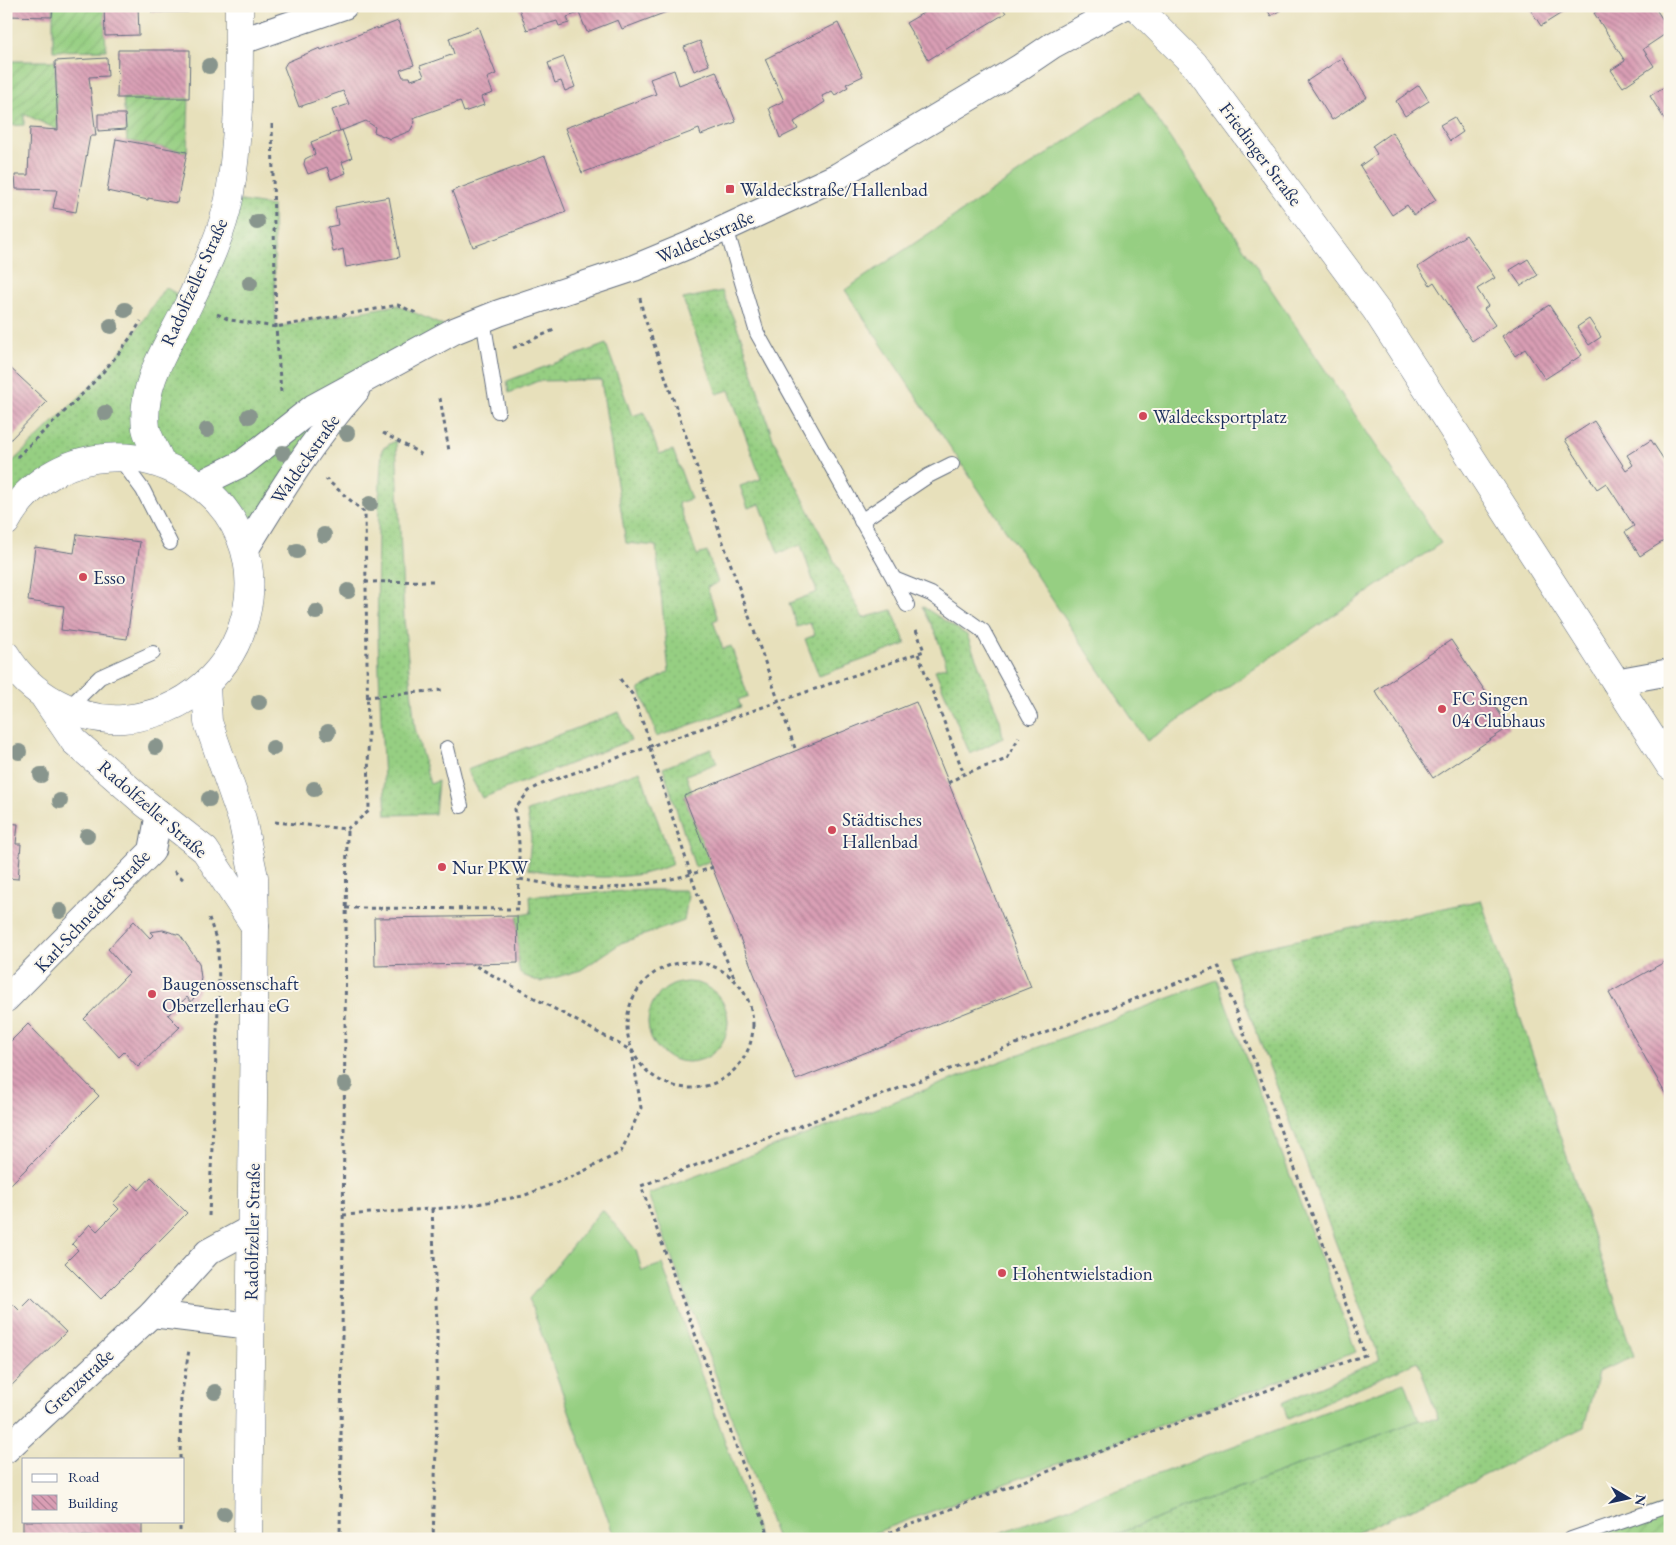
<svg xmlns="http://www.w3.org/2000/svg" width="1676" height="1545" viewBox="0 0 1676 1545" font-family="'EB Garamond',serif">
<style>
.grass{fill:url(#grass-dots);stroke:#587f70}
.garden{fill:url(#garden-furrows);stroke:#587f70}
.pitch{fill:#96cf82;stroke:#587f70}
.building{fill:url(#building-back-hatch)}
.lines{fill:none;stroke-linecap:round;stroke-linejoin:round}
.service-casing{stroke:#626d7f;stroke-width:16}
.minor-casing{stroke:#626d7f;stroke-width:28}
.secondary-casing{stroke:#626d7f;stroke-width:29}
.primary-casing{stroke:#626d7f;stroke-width:29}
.path{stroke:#626d7f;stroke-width:3;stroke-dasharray:4 4;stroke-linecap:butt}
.service{stroke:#fff;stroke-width:14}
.minor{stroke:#fff;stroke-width:26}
.secondary{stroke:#fff;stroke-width:28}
.primary{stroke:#fff;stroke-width:28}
.tree{fill:#88958d}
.poi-dot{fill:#d1495b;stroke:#fbf7ec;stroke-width:2}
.labels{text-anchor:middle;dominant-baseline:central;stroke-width:4;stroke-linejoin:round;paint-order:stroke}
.street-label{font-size:19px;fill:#1b2f5e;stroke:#fbf7ec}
.poi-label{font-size:19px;fill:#1b2f5e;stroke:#fbf7ec;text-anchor:start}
</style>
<defs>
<pattern id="grass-dots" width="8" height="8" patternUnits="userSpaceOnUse" patternTransform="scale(1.25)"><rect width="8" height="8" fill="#96cf82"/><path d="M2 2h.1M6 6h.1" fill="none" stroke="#81b273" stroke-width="1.8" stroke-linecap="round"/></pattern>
<pattern id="garden-furrows" width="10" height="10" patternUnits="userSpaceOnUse" patternTransform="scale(1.25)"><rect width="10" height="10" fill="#96cf82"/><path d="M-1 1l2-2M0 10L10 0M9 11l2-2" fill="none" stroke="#81b273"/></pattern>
<pattern id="building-back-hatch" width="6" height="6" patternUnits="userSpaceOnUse" patternTransform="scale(1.25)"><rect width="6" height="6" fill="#d99eb4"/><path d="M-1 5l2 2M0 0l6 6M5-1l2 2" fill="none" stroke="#af8196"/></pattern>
</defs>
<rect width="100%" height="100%" fill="#fbf7ec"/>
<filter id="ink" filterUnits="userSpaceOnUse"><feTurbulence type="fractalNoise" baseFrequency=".02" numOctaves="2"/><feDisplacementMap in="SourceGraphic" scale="10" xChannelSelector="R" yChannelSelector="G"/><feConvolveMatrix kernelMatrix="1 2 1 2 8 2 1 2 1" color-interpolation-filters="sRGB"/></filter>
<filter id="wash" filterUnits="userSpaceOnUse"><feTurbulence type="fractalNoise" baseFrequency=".0096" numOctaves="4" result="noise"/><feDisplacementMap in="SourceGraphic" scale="20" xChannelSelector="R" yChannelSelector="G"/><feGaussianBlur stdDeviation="1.12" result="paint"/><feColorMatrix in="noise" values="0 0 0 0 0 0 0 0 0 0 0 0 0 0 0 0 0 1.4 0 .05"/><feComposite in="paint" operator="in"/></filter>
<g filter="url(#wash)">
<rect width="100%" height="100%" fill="#e7e0bb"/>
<!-- grass -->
<g class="grass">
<path d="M229 199 273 206 276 327 398 305 454 331 373 373 245 550 200 484 117 456 6 500V468L93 384 130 340 165 287 189 301Z"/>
<path d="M722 291 742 339 773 439 863 618 892 610 906 644 819 676 805 639 815 635 810 623 797 627 789 603 817 592 801 545 778 553 760 504 748 508 740 486 761 479 729 390 717 394 683 299Z"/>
<path d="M606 344 632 416 644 412 659 454 673 450 691 499 678 503 697 555 707 552 718 583 707 587 718 619 713 621 723 649 731 646 748 696 738 700 741 707 656 737 654 726 639 689 669 672 656 546 626 543 601 380 538 381 509 393 507 381Z"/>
<path d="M396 440 404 619 415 728 430 784 438 781 435 814 386 815C379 693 373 571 382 449Z"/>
<path d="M922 606 967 635 1000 720 1003 738 970 754 935 670 947 666 936 634Z"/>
<path d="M619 712 631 740 482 798 467 770Z"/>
<path d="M711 749 717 763 686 775 692 792 684 796 710 861 695 867 663 768Z"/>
<path d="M640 771 673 864C630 884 574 877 528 869L531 838 527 811Z"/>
<path d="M646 890H685L688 896 684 921 621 943 581 970 540 982 520 974 518 963 517 916 531 913 530 896Z"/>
<path d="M1481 900 1634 1357 1598 1372 1584 1427 1452 1491 1342 1539H1103L1419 1420 1438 1419 1418 1361 1288 1419 1282 1403 1380 1360 1228 957 1256 949Z"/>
<circle cx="688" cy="1022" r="40"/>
</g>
<!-- garden -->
<g class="garden">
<path d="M53 6H104L106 50 53 51Z"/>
<path d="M6 61H55L58 130 24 114V125L6 126Z"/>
<path d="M123 98H189L187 152 127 141Z"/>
<path d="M1670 1505V1539H1571Z"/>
</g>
<!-- pitch -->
<g class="pitch">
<path d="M1139 92 1441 543 1147 741 845 290Z"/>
<path d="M1217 980 1356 1352 858 1539H777L648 1194Z"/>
<path d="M602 1209 636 1250 642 1271 662 1264 758 1534V1539H615L529 1299Z"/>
<path d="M1405 1382 1419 1420 1103 1539H984Z"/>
</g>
<g id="blocks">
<!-- building -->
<g class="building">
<path d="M6 6H53L52 17 6 16Z"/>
<path d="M104 6H138L139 35 105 36Z"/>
<rect x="152" y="6" width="36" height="6"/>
<path d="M518 6H682L622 29 618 20 587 32 579 13 567 17 569 23 559 26 557 21 527 30Z"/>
<path d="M935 6H1001L1006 13 928 60 906 23Z"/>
<path d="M1265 6H1287L1271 16Z"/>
<path d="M1528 6H1566L1568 9 1541 26Z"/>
<path d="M1605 6H1654L1670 31 1643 49 1654 66 1623 87 1611 70 1625 61 1594 13Z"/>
<path d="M398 21 414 65 400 70 403 77H410L411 80 424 76 420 66 454 54 449 38 478 27 496 74 487 78 493 93 481 97 484 105 464 112 460 101 413 118 415 122 410 131 390 139 374 132 375 127 366 121 340 131 332 110 349 104 343 91 299 107 284 67 287 62 320 48 321 50 377 27V29Z"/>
<path d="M838 23 863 76 846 84 848 87 835 95 832 91 822 96 825 102 794 122 798 129 780 138 769 108 784 101 765 59Z"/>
<path d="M700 41 709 65 694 71 684 47Z"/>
<path d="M118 50H190L189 98H117Z"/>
<path d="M564 57 575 87 565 91 561 81 555 83 548 63Z"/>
<path d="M107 58 108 76 89 77 96 136H90L76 212 53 208 57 190 16 189 15 175H28L30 128 58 130 55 61Z"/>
<path d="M1342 58 1367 97 1332 120 1307 81Z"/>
<path d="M674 70 679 85 716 71 736 122 701 135 699 129 582 173 565 128 656 94 650 79Z"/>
<path d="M1670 83V128L1650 96Z"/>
<path d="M1419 85 1429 101 1405 116 1396 101Z"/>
<path d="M98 114H125L126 129 98 131Z"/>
<path d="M1454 117 1463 132 1450 141 1440 125Z"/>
<path d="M342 130 352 158 342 162 346 173 331 179 327 167 308 174 304 164 305 159 315 154 311 142Z"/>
<path d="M1392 132 1436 200 1414 215 1407 205 1392 215 1360 166 1377 154 1372 146Z"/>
<path d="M116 139 187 152 177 203 148 198V200L107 191Z"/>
<path d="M545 156 566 212 473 247 452 191Z"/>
<path d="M389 197 400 257 346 267 343 249 333 252 328 227 338 225 335 207Z"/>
<path d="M1466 235 1495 278 1477 289 1488 306 1484 309 1495 325 1472 341 1434 282 1430 285 1418 267Z"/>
<path d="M1528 259 1538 275 1521 286 1510 270Z"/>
<path d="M1549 305 1582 355 1545 379 1525 349 1515 356 1502 336Z"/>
<path d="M1589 319 1601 337 1589 345 1577 327Z"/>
<path d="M6 364 47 402 6 444Z"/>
<path d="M1594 421 1626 470 1633 465 1627 455 1651 440 1670 469V537L1640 556 1625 532 1634 526 1606 483 1597 489 1565 440Z"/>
<path d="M77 534 140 542 127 639 61 630 64 606 28 601 35 547 74 553Z"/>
<path d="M1451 640 1509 727 1433 778 1375 691Z"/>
<path d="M916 702 1031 987 796 1080 684 796Z"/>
<path d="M6 823 18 824 16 844H21L18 879 6 878Z"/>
<path d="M517 916 518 963 375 966 374 918Z"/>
<path d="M134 921 150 938 153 935 150 932 163 930 180 935 199 963 201 978 198 992 191 1002 187 997 168 1015 180 1027 138 1067 124 1052 119 1057 84 1019 129 973 108 949Z"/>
<path d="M1670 959V1102L1609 993Z"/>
<path d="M28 1024 99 1096 11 1184 6 1179V1046Z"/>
<path d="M151 1177 187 1213 101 1299 65 1263 78 1250 72 1244 90 1224 97 1231 119 1209 113 1203 132 1183 139 1190Z"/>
<path d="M31 1298 66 1332 6 1391V1311L13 1304 19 1310Z"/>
<path d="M23 1521H142V1537L140 1539H123V1537L23 1535Z"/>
</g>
</g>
</g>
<g filter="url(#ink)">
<use href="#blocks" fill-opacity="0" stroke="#626d7f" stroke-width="1"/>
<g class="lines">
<!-- service casing -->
<g class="service-casing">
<g id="service">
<path d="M726 228 757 333 894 579 907 605"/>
<path d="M483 319 498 411"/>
<path d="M118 456 143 490 170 543"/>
<path d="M861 521 928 476 952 464"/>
<path d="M894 579 931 594 983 631 1030 717"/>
<path d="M67 709 100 677 153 653"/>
<path d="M447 748 461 806"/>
<path d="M1571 1539 1670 1505"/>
</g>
</g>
<!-- minor casing -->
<g class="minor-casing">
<g id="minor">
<path d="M239 42 344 6"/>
<path d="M200 484 243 463 314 407 454 331 499 313 634 268 687 246 838 176 1019 68 1053 45 1125 6"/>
<path d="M245 550C279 494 312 440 356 391"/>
<path d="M1615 682 1670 672"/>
<path d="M6 999 152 851 159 813"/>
<path d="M152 1314 251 1326"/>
<path d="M6 1450 152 1314 208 1252 252 1228"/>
</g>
</g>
<!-- secondary casing -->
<g class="secondary-casing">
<path id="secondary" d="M1136 6 1194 64 1376 310 1670 766"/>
</g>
<!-- primary casing -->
<g class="primary-casing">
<g id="primary">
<path d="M161 463C157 452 148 439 146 428 140 381 171 342 190 301 205 269 222 234 229 199 240 137 239 69 239 6"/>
<path d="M6 522C24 488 58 465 95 459 127 454 155 459 182 474 298 537 255 708 123 719 78 722 29 694 6 655"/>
<path d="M206 686 208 722 242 819 254 877 255 926 248 1539"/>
<path d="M45 698 74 741 145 803 205 850 255 926"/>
</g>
</g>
<!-- path -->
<g class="path">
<path d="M272 124 276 327 281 392"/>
<path d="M640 298 643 313 796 751"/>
<path d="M217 314 230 320 276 327 398 305 418 314"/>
<path d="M513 348 554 330"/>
<path d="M440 398 449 451"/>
<path d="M383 433 423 455"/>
<path d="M17 457C61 414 109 374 141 321"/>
<path d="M365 582 433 581"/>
<path d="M918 654 964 774"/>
<path d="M620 679 632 694 652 747"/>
<path d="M366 697 442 690"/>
<path d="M650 748 696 890 734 977"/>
<path d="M948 783 964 774 1007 759 1019 737"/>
<path d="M275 822 347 829 369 811 365 513 326 479"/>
<path d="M713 867C679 880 617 891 580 888 560 887 539 882 519 879V843L515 809 529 791 542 784 924 651 915 627"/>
<path d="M174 871 184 880"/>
<path d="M346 908 518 909 519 879"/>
<circle cx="690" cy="1025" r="63"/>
<path d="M432 1209 437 1324V1418L433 1539"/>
<path d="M343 1215 459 1207 523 1196 576 1175 621 1152 641 1108 632 1051 472 964"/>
<path d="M209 1216 219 986 218 945 209 918"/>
<path d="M180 1459 181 1398 189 1350"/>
<path d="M180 1539V1521"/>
<path d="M340 1539 347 829"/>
<path d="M770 1539 641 1186 1219 967 1365 1355 1122 1443 873 1539"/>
</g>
<!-- service -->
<use href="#service" class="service"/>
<!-- minor -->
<use href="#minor" class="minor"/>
<!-- secondary -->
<use href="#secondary" class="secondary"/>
<!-- primary -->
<use href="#primary" class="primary"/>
</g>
<!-- trees -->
<g class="tree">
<circle cx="209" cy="66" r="8"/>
<circle cx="257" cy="222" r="8"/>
<circle cx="250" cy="283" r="8"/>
<circle cx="125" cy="310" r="8"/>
<circle cx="111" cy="326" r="8"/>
<circle cx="105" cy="413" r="8"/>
<circle cx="249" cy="416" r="8"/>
<circle cx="207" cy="430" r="8"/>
<circle cx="347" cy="433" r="8"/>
<circle cx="283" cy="453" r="8"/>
<circle cx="370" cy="504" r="8"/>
<circle cx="324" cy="535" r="8"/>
<circle cx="297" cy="551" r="8"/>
<circle cx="348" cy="591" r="8"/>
<circle cx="316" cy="612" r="8"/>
<circle cx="259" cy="702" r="8"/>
<circle cx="328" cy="732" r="8"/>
<circle cx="156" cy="747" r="8"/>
<circle cx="273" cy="748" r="8"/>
<circle cx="19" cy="752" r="8"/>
<circle cx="41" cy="775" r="8"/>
<circle cx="314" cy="789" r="8"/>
<circle cx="209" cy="799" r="8"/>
<circle cx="60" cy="801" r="8"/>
<circle cx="87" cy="836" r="8"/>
<circle cx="60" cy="911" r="8"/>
<circle cx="345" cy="1084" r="8"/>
<circle cx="215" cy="1392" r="8"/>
<circle cx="224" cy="1514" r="8"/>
</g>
</g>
<!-- markers -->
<g class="poi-dot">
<rect x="725" y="184" width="10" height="10" rx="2.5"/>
<circle cx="1143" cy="416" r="5"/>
<circle cx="83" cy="577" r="5"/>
<circle cx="1442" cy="709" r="5"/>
<circle cx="832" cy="830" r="5"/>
<circle cx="442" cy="867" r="5"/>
<circle cx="152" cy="994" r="5"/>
<circle cx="1002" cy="1273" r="5"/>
</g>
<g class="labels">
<!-- street labels -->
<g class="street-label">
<text transform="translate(1261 154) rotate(53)">Friedinger Straße</text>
<text transform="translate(705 237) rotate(-24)">Waldeckstraße</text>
<text transform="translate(194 282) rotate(-66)">Radolfzeller Straße</text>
<text transform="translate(305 459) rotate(-55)">Waldeckstraße</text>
<text transform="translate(153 809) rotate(41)">Radolfzeller Straße</text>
<text transform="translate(92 911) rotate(-47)">Karl-Schneider-Straße</text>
<text transform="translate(252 1232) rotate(-89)">Radolfzeller Straße</text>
<text transform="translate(78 1382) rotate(-43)">Grenzstraße</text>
</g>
<!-- poi labels -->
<g class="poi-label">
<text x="740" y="189">Waldeckstraße/Hallenbad</text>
<text x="1153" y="416">Waldecksportplatz</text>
<text x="93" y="577">Esso</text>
<text x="1452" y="698">FC Singen<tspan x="1452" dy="22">04 Clubhaus</tspan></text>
<text x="842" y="819">Städtisches<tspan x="842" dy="22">Hallenbad</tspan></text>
<text x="452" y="867">Nur PKW</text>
<text x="162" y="983">Baugenossenschaft<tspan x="162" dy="22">Oberzellerhau eG</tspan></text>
<text x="1012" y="1273">Hohentwielstadion</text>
</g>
</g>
<!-- margin -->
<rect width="1676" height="1545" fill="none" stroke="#fbf7ec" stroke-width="25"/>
<!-- legend -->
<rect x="22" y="1458" width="162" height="65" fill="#fbf7ec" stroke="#a1a7b3"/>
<rect x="32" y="1474" width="25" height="8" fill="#ffffff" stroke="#a1a7b3"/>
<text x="68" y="1482" font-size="15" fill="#1b2f5e">Road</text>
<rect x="32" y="1495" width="25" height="15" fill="url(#building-back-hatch)" stroke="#a1a7b3"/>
<text x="68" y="1508" font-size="15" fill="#1b2f5e">Building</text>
<!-- north arrow -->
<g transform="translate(1628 1498) rotate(99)" stroke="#fbf7ec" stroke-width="4" paint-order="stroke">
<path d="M0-4L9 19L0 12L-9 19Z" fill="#1b2f5e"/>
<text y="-8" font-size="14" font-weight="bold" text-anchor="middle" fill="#1b2f5e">N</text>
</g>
</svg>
